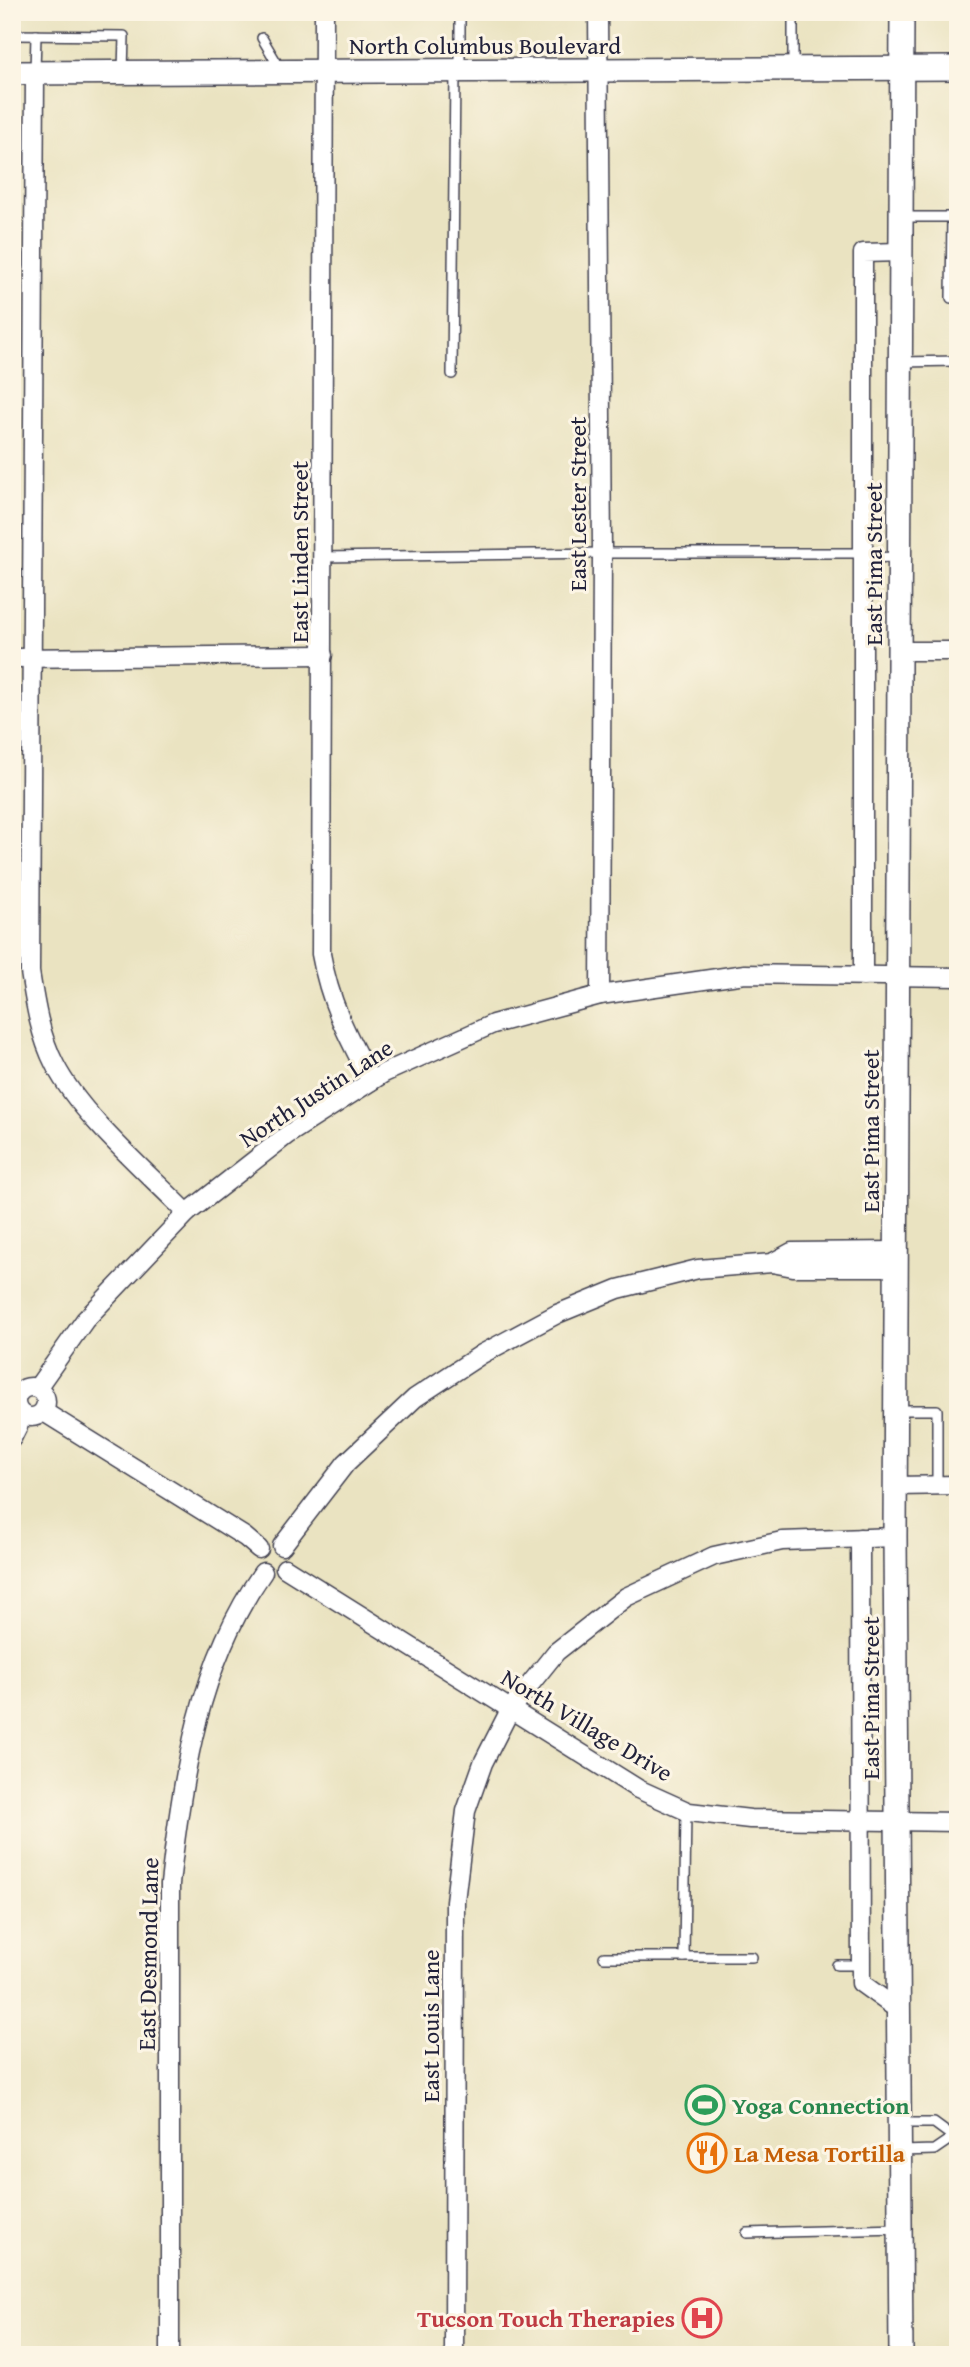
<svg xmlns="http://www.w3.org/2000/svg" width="970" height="2367" viewBox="0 0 970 2367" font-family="'Gentium Book Plus',serif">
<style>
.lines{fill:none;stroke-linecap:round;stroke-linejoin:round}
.service-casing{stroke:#403f4f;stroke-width:12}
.minor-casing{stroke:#403f4f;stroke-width:21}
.tertiary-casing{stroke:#403f4f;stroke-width:26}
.service{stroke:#fff;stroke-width:9}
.minor{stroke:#fff;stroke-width:18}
.tertiary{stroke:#fff;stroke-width:23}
.labels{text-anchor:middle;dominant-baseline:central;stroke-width:6;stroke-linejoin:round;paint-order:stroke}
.street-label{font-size:24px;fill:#22223b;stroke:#fcf5e5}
.leisure-label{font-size:24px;font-weight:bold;fill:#27864d;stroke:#fcf5e5;text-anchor:start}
.food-label{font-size:24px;font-weight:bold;fill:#c56008;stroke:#fcf5e5;text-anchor:start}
.health-label{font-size:24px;font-weight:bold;fill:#be3a42;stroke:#fcf5e5;text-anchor:end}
</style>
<rect width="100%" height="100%" fill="#fcf5e5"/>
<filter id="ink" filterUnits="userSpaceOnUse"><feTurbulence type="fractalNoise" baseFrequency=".0143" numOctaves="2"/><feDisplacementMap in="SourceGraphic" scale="14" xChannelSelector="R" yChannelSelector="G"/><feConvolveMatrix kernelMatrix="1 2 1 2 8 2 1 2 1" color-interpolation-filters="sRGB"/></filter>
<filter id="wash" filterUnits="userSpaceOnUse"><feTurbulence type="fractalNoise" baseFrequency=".00686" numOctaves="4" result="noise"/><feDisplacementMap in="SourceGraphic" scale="28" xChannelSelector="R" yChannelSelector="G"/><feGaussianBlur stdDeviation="1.57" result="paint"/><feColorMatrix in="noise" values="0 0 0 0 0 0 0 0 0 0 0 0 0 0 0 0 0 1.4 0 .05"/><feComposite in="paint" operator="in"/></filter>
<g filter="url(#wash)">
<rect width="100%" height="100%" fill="#eae3c1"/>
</g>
<g filter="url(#ink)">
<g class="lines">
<!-- service casing -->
<g class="service-casing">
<g id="service">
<path d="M460 12V70"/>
<path d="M793 12V66"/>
<path d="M12 35 124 36 123 71"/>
<path d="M262 38 281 70"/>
<path d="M35 72 36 35"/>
<path d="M902 217H952L951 298"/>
<path d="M901 362 958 361"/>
<path d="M452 374 455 73"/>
<path d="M323 557 602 553H863"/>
<path d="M863 558 899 557"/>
<path d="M898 1410H937V1485"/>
<path d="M604 1957H752"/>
<path d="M684 1957 686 1810"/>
<path d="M837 1965H861"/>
<path d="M808 2110 897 2108"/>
<path d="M901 2123H934L953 2137 934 2150 902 2151"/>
<path d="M747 2233 900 2229"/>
</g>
</g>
<!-- minor casing -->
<g class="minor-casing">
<g id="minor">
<path d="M324 12 321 954C330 1004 348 1037 371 1081"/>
<path d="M598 12 602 553 600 995"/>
<path d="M35 74 30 972C35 1004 40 1036 55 1065 81 1116 146 1171 187 1213"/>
<path d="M899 651H958"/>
<path d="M12 658 323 655"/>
<path d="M863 976V253L900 252"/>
<path d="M772 1263 792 1252 897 1251"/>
<circle cx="31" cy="1402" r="15"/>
<path d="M37 1388 85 1320 187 1213 287 1135 384 1073 493 1024 600 995 745 974 958 977"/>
<path d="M44 1412 245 1537 259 1549"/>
<path d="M12 1438 23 1416"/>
<path d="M896 1486 958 1485"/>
<path d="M860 1538 861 1983 897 2009"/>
<path d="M282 1546 346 1463 415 1398 482 1354 557 1314 618 1289 698 1269 772 1263 793 1267H897"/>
<path d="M285 1568 638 1789 689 1812 750 1819 958 1822"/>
<path d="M170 2355V1884C182 1776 199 1663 263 1572"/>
<path d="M454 2355 455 1901 466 1811 483 1763 511 1708 556 1652 626 1597 714 1556 782 1541 895 1537"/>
</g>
</g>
<!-- tertiary casing -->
<g class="tertiary-casing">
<g id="tertiary">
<path d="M12 73 958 68"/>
<path d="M901 2355 895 1537 902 12"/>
</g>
</g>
<!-- service -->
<use href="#service" class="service"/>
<!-- minor -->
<use href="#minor" class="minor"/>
<!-- tertiary -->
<use href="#tertiary" class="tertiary"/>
</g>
</g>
<!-- icons -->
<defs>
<g id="stadium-ring" transform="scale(2.0125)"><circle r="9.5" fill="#fcf5e5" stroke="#2e9e5b" stroke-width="1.5"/><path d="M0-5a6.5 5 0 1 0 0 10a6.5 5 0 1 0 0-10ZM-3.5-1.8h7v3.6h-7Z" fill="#2e9e5b"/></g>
<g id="restaurant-ring" transform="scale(2.0125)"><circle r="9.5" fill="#fcf5e5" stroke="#e8710a" stroke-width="1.5"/><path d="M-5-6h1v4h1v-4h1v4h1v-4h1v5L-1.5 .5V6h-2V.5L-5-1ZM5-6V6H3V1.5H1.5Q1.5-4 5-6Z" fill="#e8710a"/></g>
<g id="hospital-ring" transform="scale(2.0125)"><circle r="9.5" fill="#fcf5e5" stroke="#e0444e" stroke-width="1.5"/><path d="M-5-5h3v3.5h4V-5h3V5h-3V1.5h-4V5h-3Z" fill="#e0444e"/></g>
</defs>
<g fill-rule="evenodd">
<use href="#stadium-ring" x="705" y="2105"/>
<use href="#restaurant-ring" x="707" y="2153"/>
<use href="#hospital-ring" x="702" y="2318"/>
</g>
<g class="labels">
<!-- street labels -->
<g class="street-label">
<text x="485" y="45">North Columbus Boulevard</text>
<text transform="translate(577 504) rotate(-90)">East Lester Street</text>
<text transform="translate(299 552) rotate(-90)">East Linden Street</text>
<text transform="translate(873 564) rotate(-90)">East Pima Street</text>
<text transform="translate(316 1093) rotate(-33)">North Justin Lane</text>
<text transform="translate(870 1131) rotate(-90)">East Pima Street</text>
<text transform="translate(870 1698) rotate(-90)">East Pima Street</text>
<text transform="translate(587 1725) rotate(31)">North Village Drive</text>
<text transform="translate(148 1954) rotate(-89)">East Desmond Lane</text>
<text transform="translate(430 2026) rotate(-90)">East Louis Lane</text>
</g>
<!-- leisure labels -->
<g class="leisure-label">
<text x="732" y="2105">Yoga Connection</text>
</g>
<!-- food labels -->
<g class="food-label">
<text x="734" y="2153">La Mesa Tortilla</text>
</g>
<!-- health labels -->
<g class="health-label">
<text x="675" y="2318">Tucson Touch Therapies</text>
</g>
</g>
<!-- margin -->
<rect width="970" height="2367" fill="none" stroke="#fcf5e5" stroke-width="42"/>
</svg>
